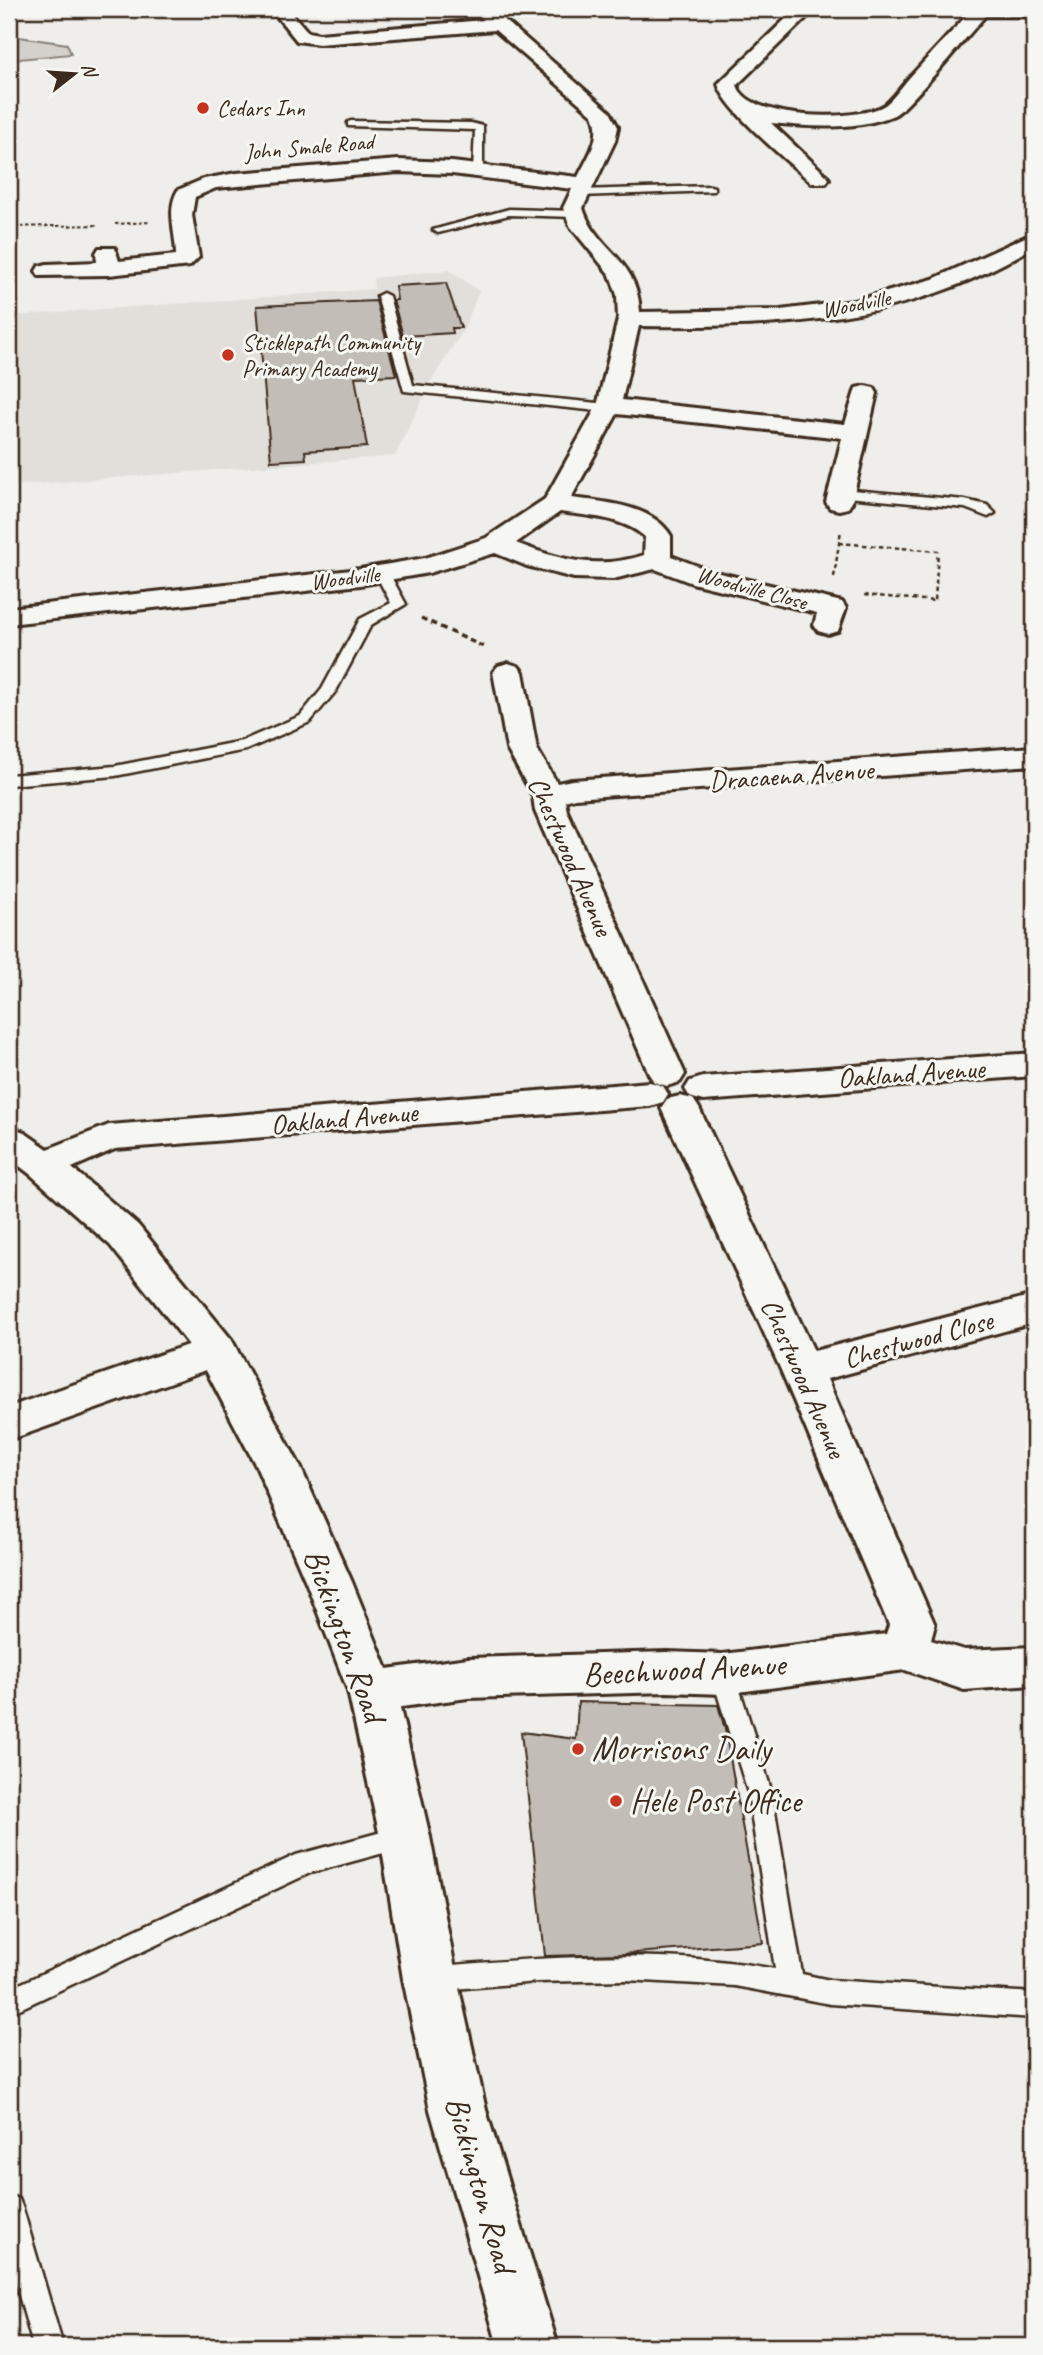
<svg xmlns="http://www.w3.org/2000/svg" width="1043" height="2355" viewBox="0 0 1043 2355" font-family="Caveat,sans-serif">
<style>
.built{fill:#e2dfdb}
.green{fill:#d4d1cc;stroke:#887e75;stroke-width:2}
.building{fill:#c2bdb7;stroke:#3b2a1e;stroke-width:2}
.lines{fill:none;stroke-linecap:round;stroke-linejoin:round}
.service-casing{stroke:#3b2a1e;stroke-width:5}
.minor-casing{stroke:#3b2a1e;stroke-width:6}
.primary-casing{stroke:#3b2a1e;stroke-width:6}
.path-far2{stroke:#3b2a1e;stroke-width:2;stroke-dasharray:3.5 2.5;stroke-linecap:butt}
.path-far1{stroke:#3b2a1e;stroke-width:2.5;stroke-dasharray:4.5 3.5;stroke-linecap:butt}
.path{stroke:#3b2a1e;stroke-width:3.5;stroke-dasharray:6 4.5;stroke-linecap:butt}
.service{fill:#f6f6f2;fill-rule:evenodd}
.minor{fill:#f6f6f2;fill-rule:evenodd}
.primary{fill:#f6f6f2;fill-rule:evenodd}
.poi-dot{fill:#c8321e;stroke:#f6f6f2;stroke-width:2.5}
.labels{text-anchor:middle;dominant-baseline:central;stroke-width:6;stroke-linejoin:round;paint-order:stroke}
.far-poi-label{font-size:23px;fill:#3b2a1e;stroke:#f6f6f2;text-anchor:start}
.far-street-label{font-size:23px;fill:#3b2a1e;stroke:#f6f6f2}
.street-label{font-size:28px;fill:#3b2a1e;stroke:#f6f6f2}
.near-street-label{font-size:33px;fill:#3b2a1e;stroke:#f6f6f2}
.near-poi-label{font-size:33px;fill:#3b2a1e;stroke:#f6f6f2;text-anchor:start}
</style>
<rect width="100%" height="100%" fill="#efeeea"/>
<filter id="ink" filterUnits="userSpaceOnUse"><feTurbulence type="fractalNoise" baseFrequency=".0143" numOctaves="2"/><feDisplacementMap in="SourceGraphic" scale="14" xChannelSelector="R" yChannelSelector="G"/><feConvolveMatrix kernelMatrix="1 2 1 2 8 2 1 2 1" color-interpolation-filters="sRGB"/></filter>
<g filter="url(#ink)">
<!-- built -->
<path class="built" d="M449 270 479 291 464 329 431 381 395 456 9 486V316L374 289 373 278Z"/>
<!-- green -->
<path class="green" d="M19 37 67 44 71 54 9 60V38Z"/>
<!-- building -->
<g class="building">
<path d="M446 283 461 328H452L453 333 403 336 393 300H397L395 286Z"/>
<path d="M376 301 396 375 355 377 367 447 305 451 306 459 271 461 257 306Z"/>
<path d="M578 1702 718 1705 725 1729 763 1943 623 1954 545 1956 521 1732 576 1739Z"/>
</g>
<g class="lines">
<!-- service casing -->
<g class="service-casing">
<g id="service">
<path d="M351 121 471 123 483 126V171L478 174 473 171 475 130 348 126V122Z"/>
<path d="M710 186 714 187V191L580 196 575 193 580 190Z"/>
<path d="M509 209 575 211 580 214 575 217 509 215 438 233 433 230Z"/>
<path d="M383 293 389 296 413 385 608 404 614 408 608 412 404 391 377 296Z"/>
<path d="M841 489 965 500 987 505 995 513 988 517 965 508 836 496V490Z"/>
<path d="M382 569 389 573 406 604 371 625 336 691 310 722 246 750 115 776 9 785V775L115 766 242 741 300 716 322 689 360 619 391 603 375 573Z"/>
<path d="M723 1664 731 1667 735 1674 772 1793 802 1974 830 1980 1034 1993V2018L830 2004 735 1986 625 1980 537 1982 431 1991 422 1988 418 1979 422 1970 431 1967C545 1957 662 1948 775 1969L748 1793 711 1674 715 1667Z"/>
<path d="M404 1826 413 1829 417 1837 413 1845 310 1873 9 2014V1989L296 1855Z"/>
<path d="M9 2195 19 2199 23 2209 63 2346H33L9 2259Z"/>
</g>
</g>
<!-- minor casing -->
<g class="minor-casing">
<g id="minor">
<path d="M271 9H288L308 32 319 34 484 20 473 9H492L610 112 618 127 615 141 583 208C597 253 637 256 640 312L780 310 854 301 933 279 1034 233V247C1006 263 977 278 947 289 849 326 742 327 639 326L622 400 845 424 856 388 865 386 874 388 877 393 852 502 848 508 839 510 830 508 826 502 842 438 617 414 571 498C604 502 653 505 671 536V556L711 571 842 602 846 608 838 631 828 634 818 631 814 625 817 613 692 583 655 569 613 579 574 578 527 566 495 553 429 573 360 585 9 624V608L360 569 425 558 486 538 545 499 597 406 618 319 617 295 610 275 570 226 563 208 572 189 452 174 398 172 216 188 195 197 192 215 199 257 190 266 109 275 39 276 36 271 39 266 47 264 97 262 96 253 99 248H115L119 261 176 255C176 234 166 209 178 190L204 179 236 173 398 160 452 162 578 177C588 156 603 137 593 115L495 30 319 44 297 41ZM560 512C587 516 623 517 645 537L644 555C598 570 559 560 516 543Z"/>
<path d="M796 9H815L737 85C747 121 859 122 885 105 894 98 902 86 910 77 929 56 949 35 968 14L961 9H1034V16L986 15C971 31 908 109 894 115 857 131 810 127 771 123L826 175 829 179 826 183H812C789 162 725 110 718 84Z"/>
<path d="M508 663 518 666 523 672 537 749 557 783 572 780 1034 747V765L575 798 565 801 567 811 685 1074 680 1082 667 1086 654 1082 649 1074 535 811 533 796 507 749 493 672 498 666Z"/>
<path d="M1034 1053V1076L703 1101 690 1097 685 1089 690 1081 703 1077Z"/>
<path d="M650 1082 663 1086 668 1094 663 1102 650 1106 115 1149 58 1174 44 1178 30 1174 25 1165 30 1156 109 1125Z"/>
<path d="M680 1096 693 1099 699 1108 814 1351 1034 1295V1323L827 1379 935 1625 931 1640 964 1650 1034 1647V1685L964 1690 905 1670 723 1694 667 1692 468 1698 372 1711 355 1705 348 1691 355 1677 372 1671 468 1658 667 1652 723 1654 886 1634 889 1625 781 1370 661 1108 667 1099Z"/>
<path d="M216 1335 231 1339 237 1350 231 1361 9 1440V1407Z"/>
</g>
</g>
<!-- primary casing -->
<g class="primary-casing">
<path id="primary" d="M9 1128 22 1131 58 1156 138 1225 231 1339 300 1466 352 1582 396 1691 430 1837 457 1979 486 2110 558 2346H498L430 2110 403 1979 380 1837 348 1691 306 1582 256 1466 200 1359 110 1245 30 1174 9 1158Z"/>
</g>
<!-- path-far2 -->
<g class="path-far2">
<path d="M57 9 59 12 152 9"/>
<path d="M115 224 151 222"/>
<path d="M9 227 99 225"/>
</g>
<!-- path-far1 -->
<g class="path-far1">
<path d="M839 543 938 551 935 601 864 595"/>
<path d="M834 577 841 530"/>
</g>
<!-- path -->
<path class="path" d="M421 618 486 648"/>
<!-- service -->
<use href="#service" class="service"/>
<!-- minor -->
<use href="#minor" class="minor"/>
<!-- primary -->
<use href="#primary" class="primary"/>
</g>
</g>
<!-- markers -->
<g class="poi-dot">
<circle cx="203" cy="108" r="7"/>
<circle cx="228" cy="355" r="7"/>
<circle cx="578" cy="1749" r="7"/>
<circle cx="616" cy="1801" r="7"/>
</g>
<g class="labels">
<!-- far-poi labels -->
<g class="far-poi-label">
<text x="217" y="108">Cedars Inn</text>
<text x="242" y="342">Sticklepath Community<tspan x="242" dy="26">Primary Academy</tspan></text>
</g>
<!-- far-street labels -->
<g class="far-street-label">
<text transform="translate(309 147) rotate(-5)">John Smale Road</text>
<text transform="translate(856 304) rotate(-11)">Woodville</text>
<text transform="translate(345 578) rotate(-7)">Woodville</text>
<text transform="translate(752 588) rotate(15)">Woodville Close</text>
</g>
<!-- street labels -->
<g class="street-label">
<text transform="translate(791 775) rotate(-4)">Dracaena Avenue</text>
<text transform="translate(571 856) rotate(66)">Chestwood Avenue</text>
<text transform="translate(911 1073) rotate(-4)">Oakland Avenue</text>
<text transform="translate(344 1118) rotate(-5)">Oakland Avenue</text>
<text transform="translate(918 1339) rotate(-15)">Chestwood Close</text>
<text transform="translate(804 1378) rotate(66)">Chestwood Avenue</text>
</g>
<!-- near-street labels -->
<g class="near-street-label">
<text transform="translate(345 1635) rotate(70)">Bickington Road</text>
<text transform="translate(684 1669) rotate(-3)">Beechwood Avenue</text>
<text transform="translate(481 2184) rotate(74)">Bickington Road</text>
</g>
<!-- near-poi labels -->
<g class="near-poi-label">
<text x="592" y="1749">Morrisons Daily</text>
<text x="630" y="1801">Hele Post Office</text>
</g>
</g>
<!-- margin -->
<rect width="1043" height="2355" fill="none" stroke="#f6f6f2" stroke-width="35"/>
<rect x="18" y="18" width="1008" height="2320" fill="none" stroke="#3b2a1e" stroke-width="2.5" filter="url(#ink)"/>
<!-- north arrow -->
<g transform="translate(74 74) rotate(73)" stroke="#f6f6f2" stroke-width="5" paint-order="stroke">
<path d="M0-5L12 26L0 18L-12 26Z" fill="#3b2a1e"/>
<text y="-10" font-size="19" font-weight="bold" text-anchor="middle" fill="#3b2a1e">N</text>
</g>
</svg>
